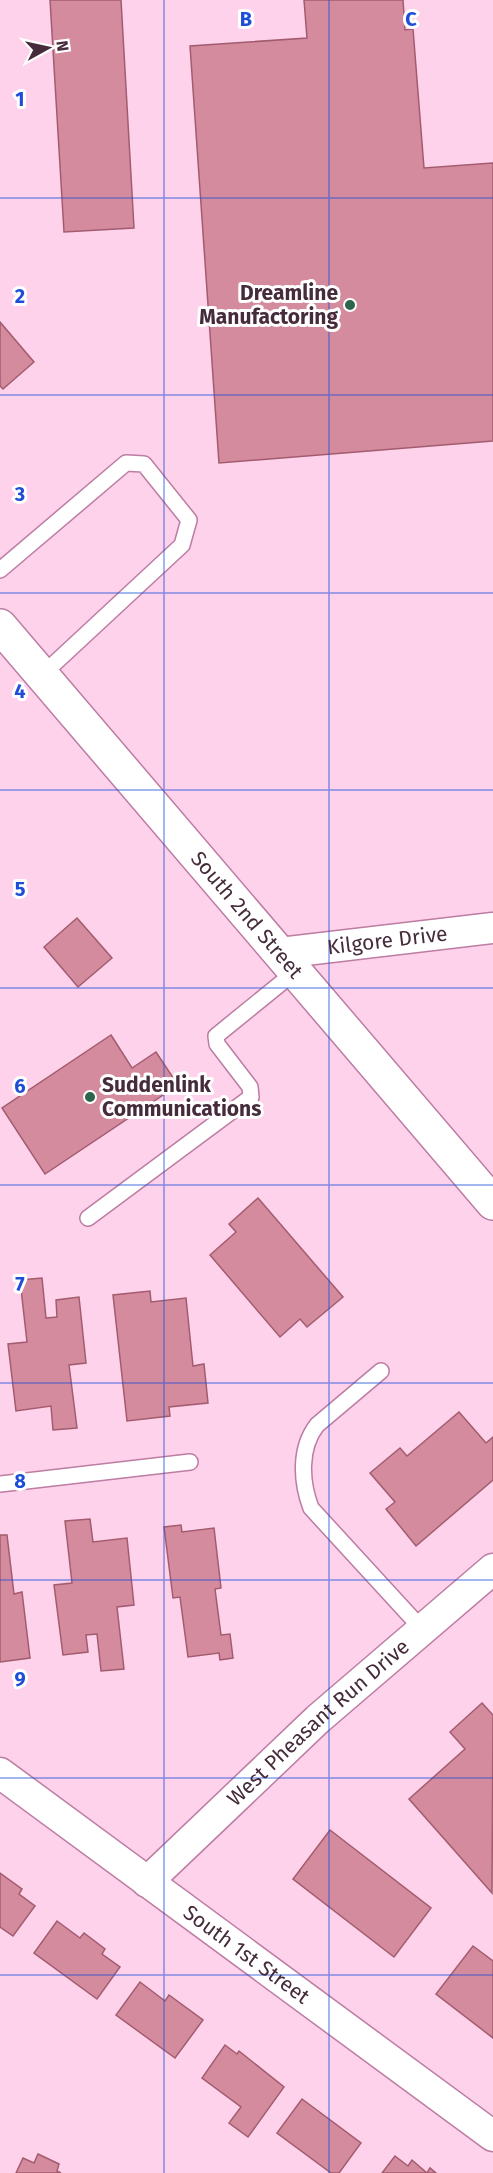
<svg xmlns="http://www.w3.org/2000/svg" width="493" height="2173" viewBox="0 0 493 2173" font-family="'Fira Sans',sans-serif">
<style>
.building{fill:#d48b9d;stroke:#a35c6f;stroke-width:1.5}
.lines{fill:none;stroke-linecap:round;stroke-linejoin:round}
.service-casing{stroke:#bd7ca3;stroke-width:18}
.minor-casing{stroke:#bd7ca3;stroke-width:33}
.secondary-casing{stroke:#bd7ca3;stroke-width:36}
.service{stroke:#fff;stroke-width:15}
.minor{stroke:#fff;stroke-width:30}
.secondary{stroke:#fff;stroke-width:33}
.grid{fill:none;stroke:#1d4ed8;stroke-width:1.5;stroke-opacity:0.55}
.poi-dot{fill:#2c644c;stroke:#fff;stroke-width:2}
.labels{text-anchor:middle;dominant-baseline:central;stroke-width:6;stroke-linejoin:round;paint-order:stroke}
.poi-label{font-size:21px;font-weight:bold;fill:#462b3b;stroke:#fff;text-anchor:end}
.street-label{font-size:21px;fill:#462b3b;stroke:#fff}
.grid-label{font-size:20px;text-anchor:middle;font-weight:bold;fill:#1d4ed8;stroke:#fff;stroke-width:6;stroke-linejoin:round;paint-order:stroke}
</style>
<rect width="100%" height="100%" fill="#fdd2ea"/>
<!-- building -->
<g class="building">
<path d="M50 0H121L134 228 64 232Z"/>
<path d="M304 0H403L405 30 413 29 424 168 493 163V441L219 463 190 46 307 38Z"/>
<path d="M0 322 34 362 3 389 0 386Z"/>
<path d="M77 918 112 958 78 987 44 947Z"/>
<path d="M111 1035 132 1068 156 1052 178 1085 45 1174 2 1108Z"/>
<path d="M258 1198 343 1297 307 1327 300 1319 280 1337 210 1255 236 1232 229 1224Z"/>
<path d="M42 1278 46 1318 57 1317 56 1300 79 1297 86 1363 69 1365 77 1428 53 1430 51 1406 16 1411 8 1344 27 1342 20 1280Z"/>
<path d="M150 1291 151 1302 186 1298 193 1366 204 1364 208 1403 169 1407 170 1416 127 1421 113 1295Z"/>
<path d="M459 1412 486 1443 493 1437V1480L416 1546 386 1509 395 1502 370 1473 400 1448 407 1456Z"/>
<path d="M90 1519 93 1542 127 1538 134 1605 117 1607 124 1669 101 1671 97 1634 86 1635 88 1652 63 1655 54 1585 72 1583 65 1521Z"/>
<path d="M181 1525 182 1532 214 1528 221 1588 215 1589 221 1635 230 1634 233 1658 220 1660 219 1653 188 1657 180 1597 173 1598 164 1527Z"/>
<path d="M0 1535H7L14 1594 22 1592 30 1658 0 1662Z"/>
<path d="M482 1703 493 1715 492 1893 409 1799 465 1749 450 1732Z"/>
<path d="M330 1830 431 1908 394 1957 293 1879Z"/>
<path d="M0 1873 22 1889 19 1894 35 1906 13 1936 0 1927Z"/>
<path d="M57 1921 80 1938 84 1933 105 1949 102 1954 120 1967 97 1999 34 1953Z"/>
<path d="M473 1946 493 1961V2038L436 1994Z"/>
<path d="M140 1982 165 2001 169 1995 203 2020 175 2058 116 2015Z"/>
<path d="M225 2045 237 2054 239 2051 284 2087 248 2137 229 2123 241 2107 202 2078Z"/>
<path d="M302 2099 361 2143 339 2173H331L277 2133Z"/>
<path d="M38 2154 59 2164 57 2171 61 2173H16L23 2158 34 2163Z"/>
<path d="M395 2156 408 2166 412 2160 427 2173 430 2168 436 2173H382Z"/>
</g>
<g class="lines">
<!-- service casing -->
<g class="service-casing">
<g id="service">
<path d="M0 570 126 463 144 464 189 520 182 545 42 675"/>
<path d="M88 1218 251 1097 250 1087 217 1044 216 1036 296 971"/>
<path d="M381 1371 317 1425C299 1448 301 1482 311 1508L422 1629"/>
<path d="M0 1484 190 1462"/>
</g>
</g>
<!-- minor casing -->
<g class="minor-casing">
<g id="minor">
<path id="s1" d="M280 953 493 928"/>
<path id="s2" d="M0 1773 493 2136"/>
<path id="s3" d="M147 1882 318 1719 493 1569"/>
</g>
</g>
<!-- secondary casing -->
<g class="secondary-casing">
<g id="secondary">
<path id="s4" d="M0 626 493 1203"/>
</g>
</g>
<!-- service -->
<use href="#service" class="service"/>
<!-- minor -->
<use href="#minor" class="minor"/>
<!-- secondary -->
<use href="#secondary" class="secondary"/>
</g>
<!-- grid -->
<path class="grid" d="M164 0V2173M329 0V2173M0 198H493M0 395H493M0 593H493M0 790H493M0 988H493M0 1185H493M0 1383H493M0 1580H493M0 1778H493M0 1975H493"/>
<!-- markers -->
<g class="poi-dot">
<circle cx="350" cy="305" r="6"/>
<circle cx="90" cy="1097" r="6"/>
</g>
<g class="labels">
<!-- poi labels -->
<g class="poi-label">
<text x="338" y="293">Dreamline<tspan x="338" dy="24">Manufactoring</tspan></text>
<text x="102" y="1085" text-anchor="start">Suddenlink<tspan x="102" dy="24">Communications</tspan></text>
</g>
<!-- street labels -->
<g class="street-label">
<text stroke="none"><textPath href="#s4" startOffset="380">South 2nd Street</textPath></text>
<text stroke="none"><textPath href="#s1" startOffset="108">Kilgore Drive</textPath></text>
<text stroke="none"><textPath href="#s3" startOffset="234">West Pheasant Run Drive</textPath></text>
<text stroke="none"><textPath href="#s2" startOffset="306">South 1st Street</textPath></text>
</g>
</g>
<g class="grid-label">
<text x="246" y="26">B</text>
<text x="411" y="26">C</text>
<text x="20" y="106">1</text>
<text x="20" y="303">2</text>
<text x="20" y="501">3</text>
<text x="20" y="698">4</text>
<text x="20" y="896">5</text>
<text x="20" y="1093">6</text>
<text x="20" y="1291">7</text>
<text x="20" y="1488">8</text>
<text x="20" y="1686">9</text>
</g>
<!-- north arrow -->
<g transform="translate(48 48) rotate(82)" stroke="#ffffff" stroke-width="4.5" paint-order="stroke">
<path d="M0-4.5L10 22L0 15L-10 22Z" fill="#462b3b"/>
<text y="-9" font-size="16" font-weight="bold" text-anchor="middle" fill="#462b3b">N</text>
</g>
</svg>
